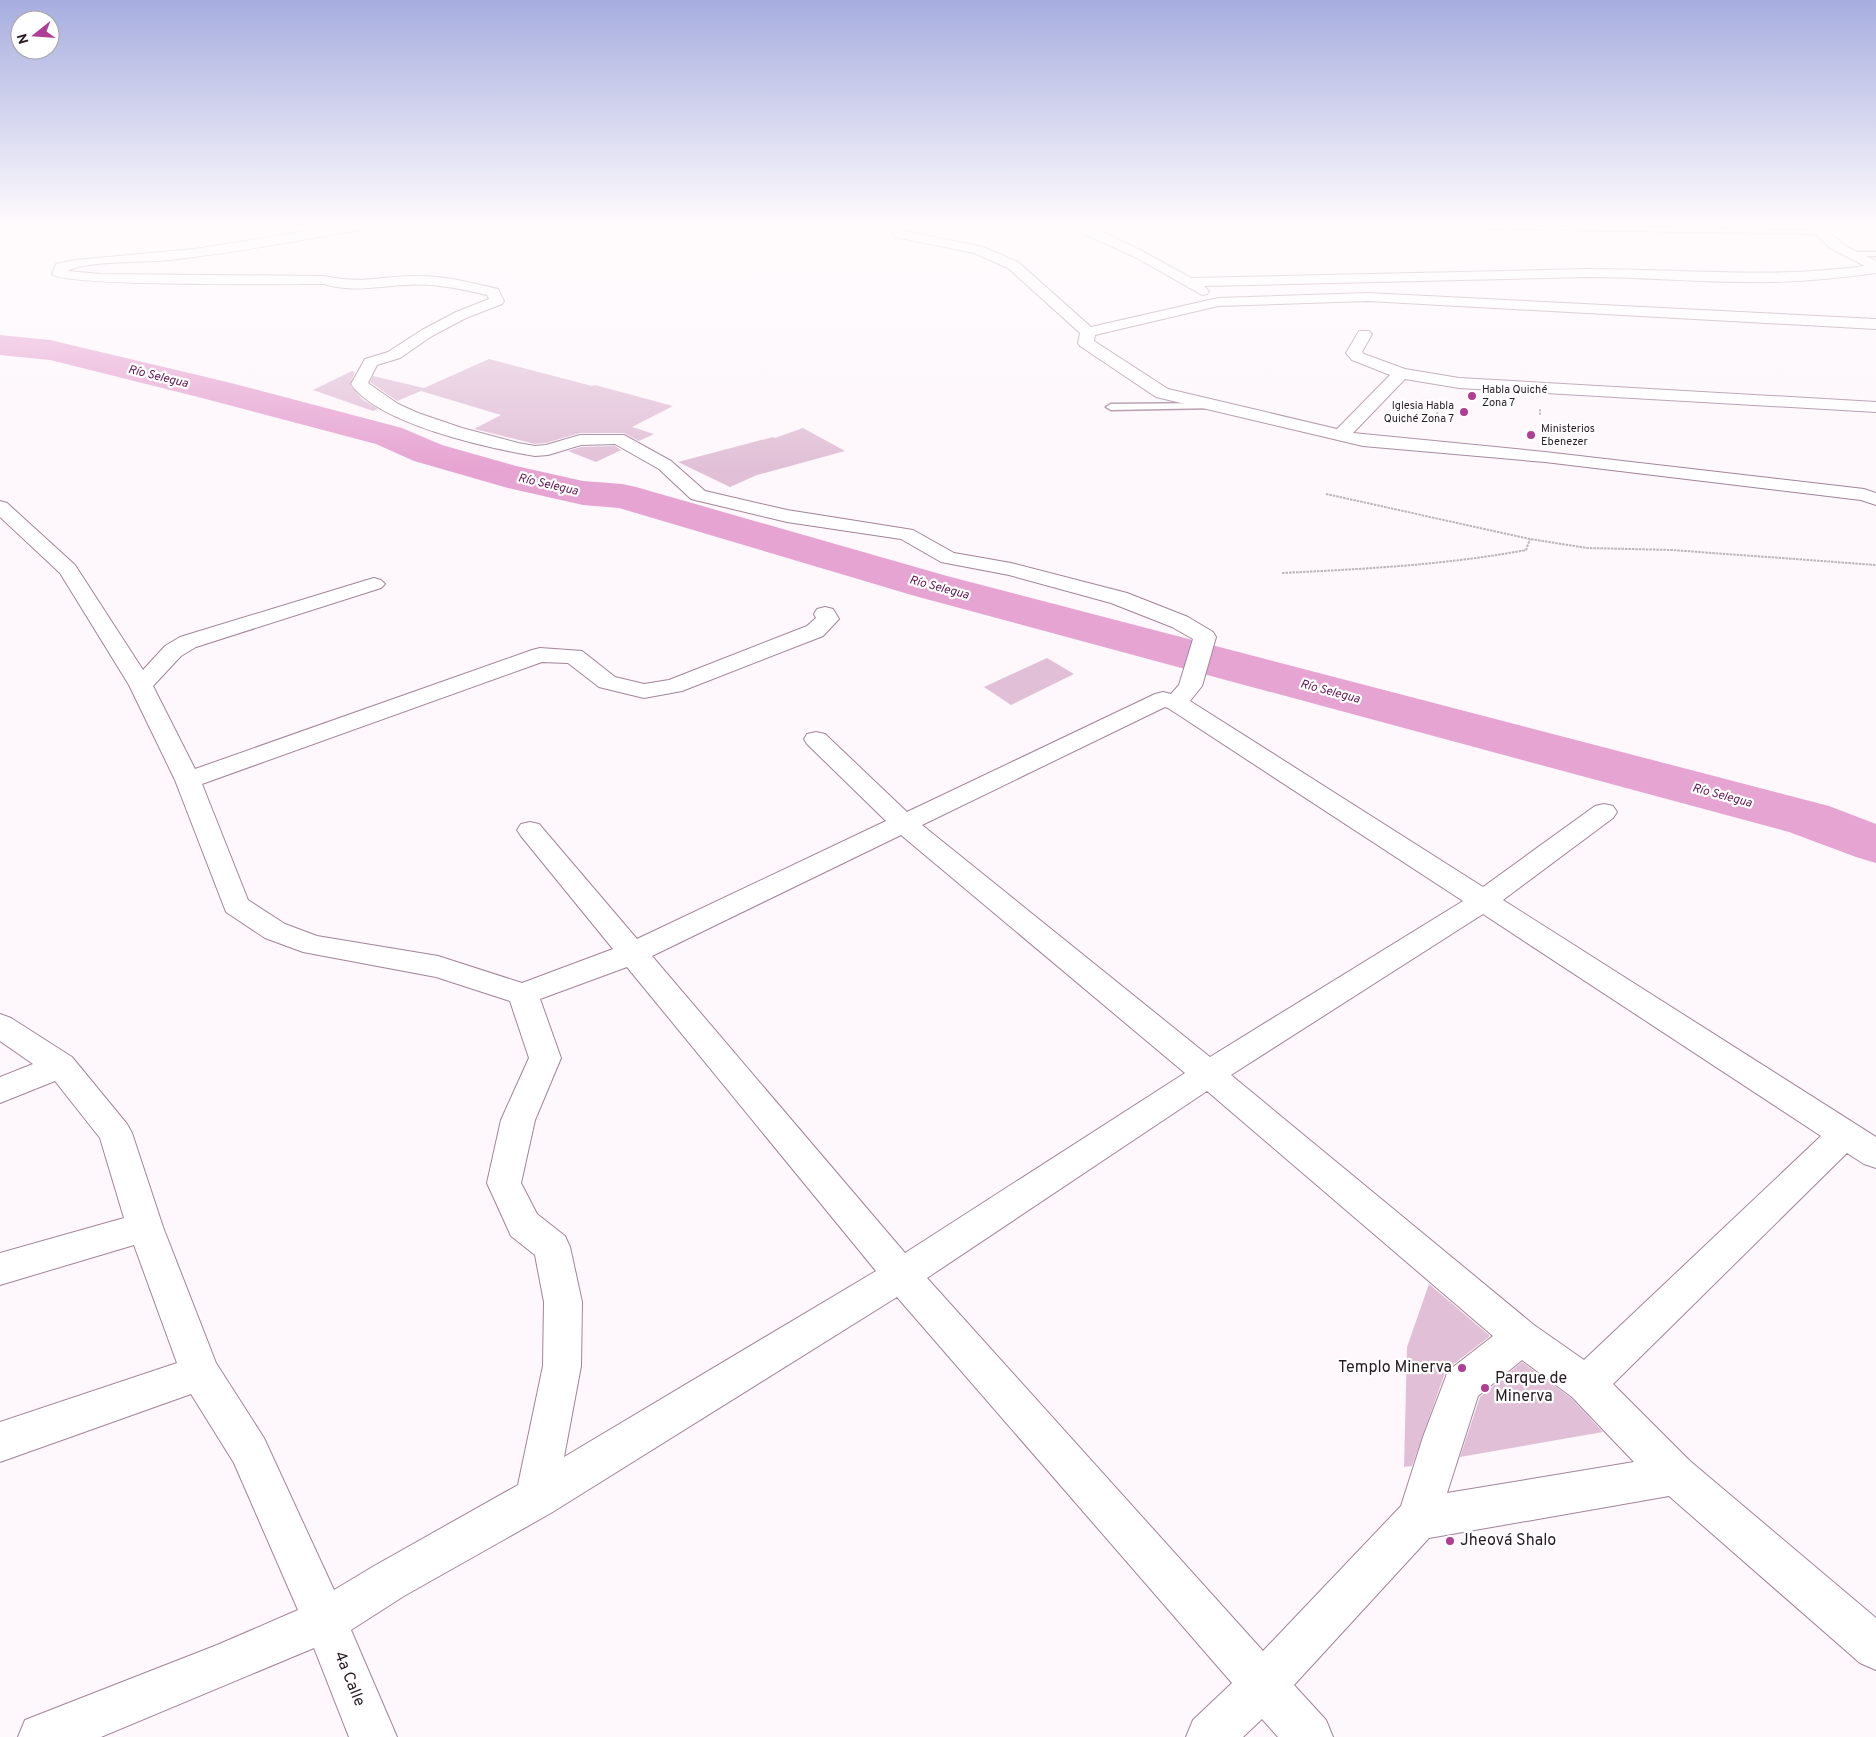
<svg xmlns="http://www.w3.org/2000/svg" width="1876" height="1737" viewBox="0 0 1876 1737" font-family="Overpass,sans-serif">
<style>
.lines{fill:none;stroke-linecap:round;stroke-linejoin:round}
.river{fill:#e6a4d2;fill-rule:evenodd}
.building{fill:#e1c0d7}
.lane-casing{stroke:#a28499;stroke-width:3}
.street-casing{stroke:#a28499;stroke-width:2}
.path{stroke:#bcb4b9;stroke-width:2;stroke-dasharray:2.5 1;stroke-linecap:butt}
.lane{fill:#fff;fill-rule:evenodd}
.street{fill:#fff;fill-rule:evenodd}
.poi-dot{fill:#b03d96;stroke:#fff;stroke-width:2}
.labels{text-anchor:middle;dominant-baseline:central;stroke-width:4.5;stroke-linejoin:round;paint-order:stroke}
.far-poi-label{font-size:11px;fill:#281c25;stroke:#fff;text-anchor:start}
.far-water-label{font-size:12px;font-style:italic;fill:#601551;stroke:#fff}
.near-poi-label{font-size:16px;fill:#281c25;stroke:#fff;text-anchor:start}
.near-street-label{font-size:16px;fill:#281c25;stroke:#fff}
</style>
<rect width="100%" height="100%" fill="#fef7fb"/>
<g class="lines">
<!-- river -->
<path class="river" d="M0 335 50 340 227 382 402 428 442 445 516 466 583 481 622 484 636 487 947 576 1829 806 1876 824V863L1856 857 1789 832 915 596 619 508 583 505 508 488 414 461 376 444 202 398 50 360 0 355Z"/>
</g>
<!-- building -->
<g class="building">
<path d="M489 359 592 386 595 385 673 406 632 427 654 434 639 441 624 433H580L546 443 535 444 474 429 501 415 421 391 397 401 370 382 373 376 424 388Z"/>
<path d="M352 371 355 372 350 385 363 400 378 409 373 411 313 390Z"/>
<path d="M803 428 845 451 757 475 730 487 678 462 773 437 775 438Z"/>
<path d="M615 446 621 450 596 462 568 451 581 447Z"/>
<path d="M1047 658 1074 674 1011 705 984 687Z"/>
<path d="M1429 1284 1490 1336 1446 1370 1412 1466 1404 1467 1407 1347Z"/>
<path d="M1522 1362 1571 1398 1603 1432 1460 1457 1480 1397Z"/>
</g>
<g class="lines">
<!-- lane casing -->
<g class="lane-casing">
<g id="lane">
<path d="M1483 226 1820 230 1824 232 1820 234 1487 228Z"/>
<path d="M1844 252H1876V256H1847L1843 254Z"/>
<path d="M1214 403 1219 406 1217 408 1111 410 1106 407 1111 404Z"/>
</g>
</g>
<!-- street casing -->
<g class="street-casing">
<g id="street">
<path d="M338 226H365L359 230C296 241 233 253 169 260 142 263 90 260 67 271L101 274 324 276C362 285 383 275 419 276 446 276 472 283 498 289L504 301 502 304 466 318 432 336 400 358 377 365 368 383 398 404 418 413 462 428 518 443 535 446 546 445 580 435H624L671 461 705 491 787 510 913 530 954 553 1011 563 1127 593 1188 617 1213 632 1216 637 1202 686 1190 701 1483 887 1595 806 1604 804 1613 806 1617 812 1613 818 1503 900 1876 1137V1168L1864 1164 1847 1153 1613 1384 1690 1461 1876 1618V1670L1860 1663 1669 1496 1429 1538 1294 1685 1326 1720 1333 1737H1278L1262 1719 1243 1737H1186L1193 1720 1232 1683 897 1297 551 1513 404 1596 351 1630 397 1737H349L314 1648 101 1737H18L25 1720 217 1645 298 1610 234 1463 191 1394 0 1462V1422L177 1363 134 1245 0 1285V1253L124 1218 100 1138 55 1081 0 1103V1077L33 1064 0 1041V1014L11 1018 72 1057 127 1124 132 1133 163 1227 216 1363 264 1438 334 1590 374 1566 518 1485 543 1366 544 1302 535 1255 511 1236 487 1183 501 1120 529 1058 510 1001 436 977 303 952 265 938 226 912 175 780 129 685 60 573 0 517V501L7 503 75 565 143 670 165 646 180 637 367 580 374 578 381 580 385 584 381 588 196 647 181 656 153 686 195 769 532 650 540 648 582 651 615 677 644 684 669 680 807 626 816 618 814 614 817 609 825 607 833 609 839 619 823 636 682 691 644 698 599 687 568 663 542 662 202 784 248 900 285 924 317 936 438 956 522 983 613 949 521 836 517 830 521 824 530 822 539 824 637 939 886 821 807 744 804 739 807 734 816 732 825 734 907 812 1155 694 1163 692 1171 694 1179 685 1193 639 1172 627 1111 603 1009 575 941 562 901 539 787 522 691 499 659 469 615 444 581 445 548 455 535 456C488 448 378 424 351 384L365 359 388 352 422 330 456 312 489 299 487 295C461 289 434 283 407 285 376 286 355 293 324 284 291 284 62 287 52 274L56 264 75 260 195 249ZM1165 707 1168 708 1463 901 1210 1057 922 825ZM901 835 1185 1073 905 1253 652 956ZM1483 914 1821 1136 1584 1360 1534 1325 1231 1075ZM627 967 876 1271 564 1457 581 1366 582 1302 570 1247 565 1236 537 1214 521 1183 535 1120 561 1058 540 999ZM1207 1091 1493 1336 1448 1371 1423 1437 1401 1506 1263 1651 927 1278ZM1522 1360 1572 1397 1634 1462 1447 1493 1478 1396Z"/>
<path d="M1072 226H1089L1099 230 1146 253 1191 278 1587 269C1680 269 1772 279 1865 266L1830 248 1808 226H1821L1847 247 1876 261V273C1833 279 1790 283 1747 282 1694 282 1640 277 1587 277L1204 286 1209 291 1207 294 1202 295 1137 258 1073 229Z"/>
<path d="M900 230 983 247 1018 262 1091 327 1218 298 1368 293 1876 319V329L1368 301 1218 306 1095 335 1094 341 1168 389 1337 429 1390 375 1352 360 1346 353 1359 331H1369L1372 334 1362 352 1364 354 1405 369 1459 378 1876 402V412L1459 388 1405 379 1353 433 1545 452 1864 489 1876 493V505L1861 500 1545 462 1363 446 1156 397 1080 346 1078 343 1080 333 1008 268 974 253 895 237 893 234 895 231Z"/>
</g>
</g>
<!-- path -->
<g class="path">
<path d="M1540 409V416"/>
<path d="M1433 420 1444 402"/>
<path d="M1326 494 1530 539 1587 548 1672 550 1876 565"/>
<path d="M1282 573C1364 569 1445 565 1526 550L1530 539"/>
</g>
<!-- lane -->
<use href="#lane" class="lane"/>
<!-- street -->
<use href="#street" class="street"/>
</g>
<!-- sky -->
<linearGradient id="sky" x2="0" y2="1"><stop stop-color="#a7aedf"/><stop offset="0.48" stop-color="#fffbfd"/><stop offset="1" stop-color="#fffbfd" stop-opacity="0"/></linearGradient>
<rect width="1876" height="469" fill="url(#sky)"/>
<!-- markers -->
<g class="poi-dot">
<circle cx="1472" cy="396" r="5"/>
<circle cx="1464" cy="412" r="5"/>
<circle cx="1531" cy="435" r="5"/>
<circle cx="1462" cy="1368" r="5"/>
<circle cx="1485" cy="1388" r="5"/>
<circle cx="1450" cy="1541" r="5"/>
</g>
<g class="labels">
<!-- far-poi labels -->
<g class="far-poi-label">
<text x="1482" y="390">Habla Quiché<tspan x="1482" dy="13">Zona 7</tspan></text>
<text x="1454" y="406" text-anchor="end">Iglesia Habla<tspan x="1454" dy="13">Quiché Zona 7</tspan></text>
<text x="1541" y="429">Ministerios<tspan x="1541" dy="13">Ebenezer</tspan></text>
</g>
<!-- far-water labels -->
<g class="far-water-label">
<text transform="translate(158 377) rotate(14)">Río Selegua</text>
<text transform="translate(548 485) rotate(13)">Río Selegua</text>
<text transform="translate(939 588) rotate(15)">Río Selegua</text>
<text transform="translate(1330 692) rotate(15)">Río Selegua</text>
<text transform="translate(1722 796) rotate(15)">Río Selegua</text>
</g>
<!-- near-poi labels -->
<g class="near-poi-label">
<text x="1452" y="1368" text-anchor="end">Templo Minerva</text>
<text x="1495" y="1379">Parque de<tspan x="1495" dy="18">Minerva</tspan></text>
<text x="1460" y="1541">Jheová Shalo</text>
</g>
<!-- near-street labels -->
<g class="near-street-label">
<text transform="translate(349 1679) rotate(68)">4a Calle</text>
</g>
</g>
<!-- north arrow -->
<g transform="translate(35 35) rotate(253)"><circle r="24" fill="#ffffff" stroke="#a9a4a8"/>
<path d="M0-4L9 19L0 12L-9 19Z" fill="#b03d96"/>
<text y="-8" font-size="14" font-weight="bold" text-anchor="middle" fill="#281c25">N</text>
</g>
</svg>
